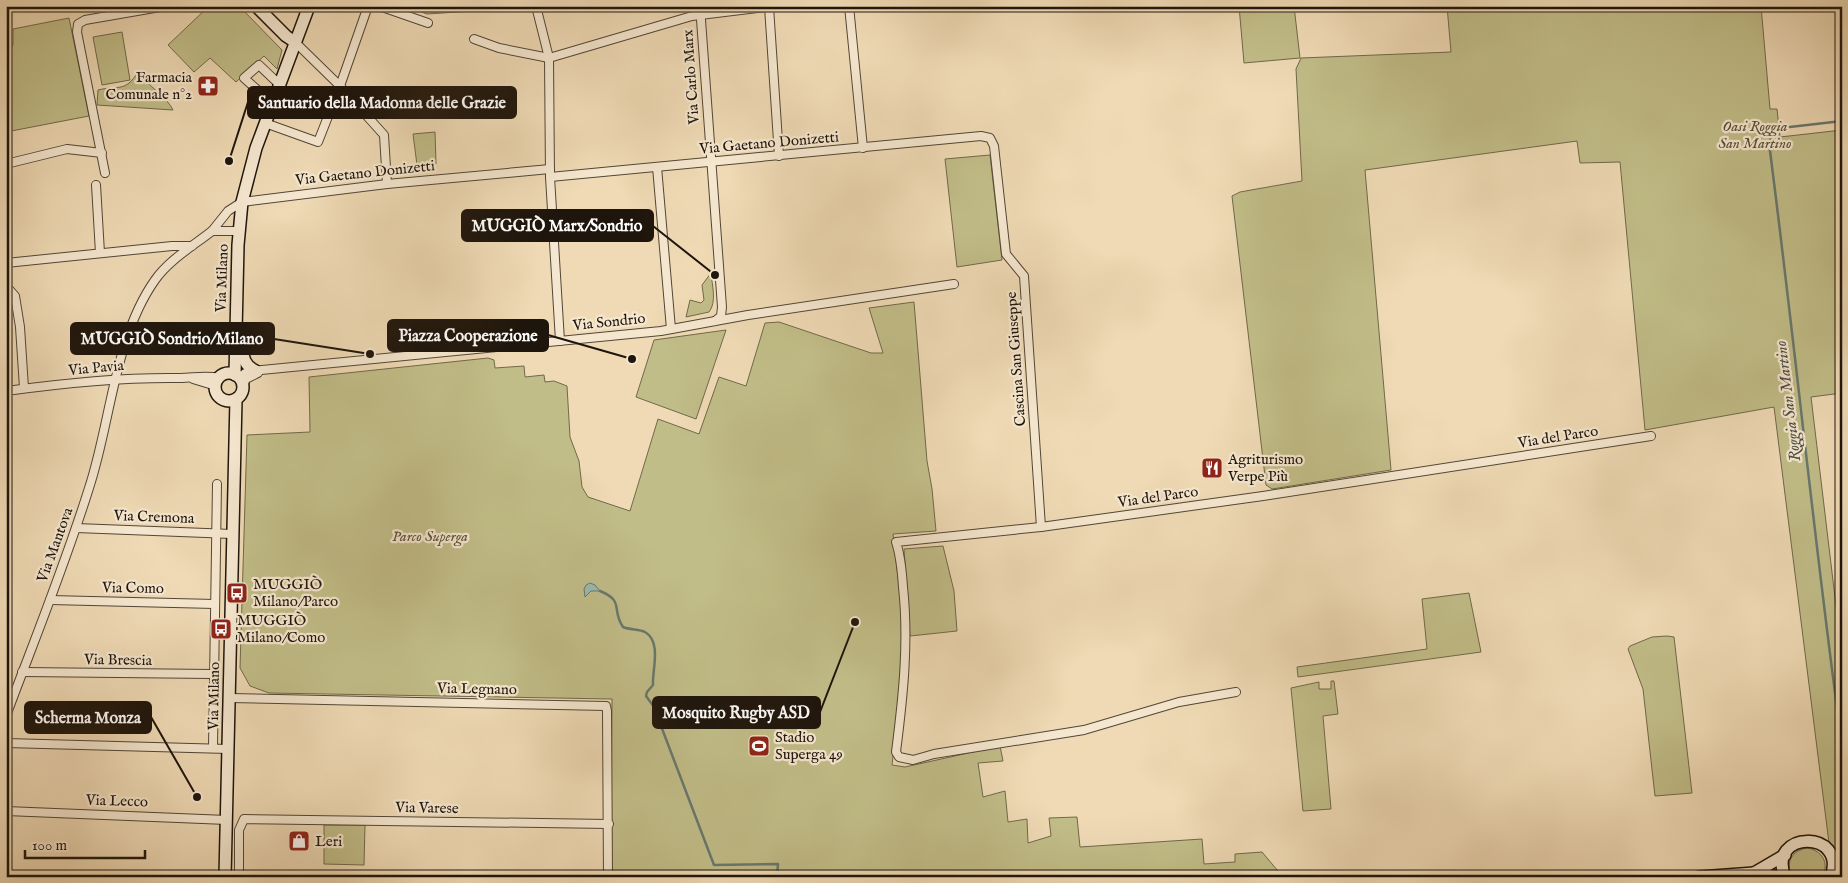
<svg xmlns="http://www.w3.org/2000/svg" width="1848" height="883" viewBox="0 0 1848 883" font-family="'IM FELL English',serif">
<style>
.green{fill:#c1bd88;stroke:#70694a}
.water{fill:#9abab0;stroke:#68786e}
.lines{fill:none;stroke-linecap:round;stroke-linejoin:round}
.stream{stroke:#68786e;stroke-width:2.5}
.street-casing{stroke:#524636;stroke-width:10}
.secondary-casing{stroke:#1e150c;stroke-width:14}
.street{stroke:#f5e7cf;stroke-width:8}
.secondary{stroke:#f5e7cf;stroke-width:11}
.labels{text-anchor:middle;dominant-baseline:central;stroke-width:4.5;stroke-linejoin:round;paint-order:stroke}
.poi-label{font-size:15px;fill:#1e150c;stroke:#f5e7cf;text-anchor:start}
.street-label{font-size:15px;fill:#1e150c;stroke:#f5e7cf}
.park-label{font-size:15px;font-style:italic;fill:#575037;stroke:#f5e7cf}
.water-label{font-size:16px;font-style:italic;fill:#494f45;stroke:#f5e7cf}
.leader{fill:none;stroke:#1e150c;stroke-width:2}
.callout-dot{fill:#1e150c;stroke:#f5e7cf;stroke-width:2}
.callout{fill:#1e150c;stroke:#1e150c;stroke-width:2}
.callout-label{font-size:16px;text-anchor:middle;font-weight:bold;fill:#fff}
</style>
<rect width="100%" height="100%" fill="#efdab5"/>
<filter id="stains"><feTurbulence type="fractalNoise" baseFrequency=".004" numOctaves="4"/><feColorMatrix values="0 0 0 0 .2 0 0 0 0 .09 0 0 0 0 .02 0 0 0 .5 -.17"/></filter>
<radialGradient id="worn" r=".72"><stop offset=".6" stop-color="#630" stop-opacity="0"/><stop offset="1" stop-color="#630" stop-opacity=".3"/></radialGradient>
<!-- green -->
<g class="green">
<path d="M209 6H239L282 50 277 69 264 56 236 82 210 58 194 72 168 45Z"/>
<path d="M404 6H472L473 11 427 14Z"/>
<path d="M1239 6H1294L1300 58 1244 63Z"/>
<path d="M1447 6H1761L1770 109H1777L1780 137 1842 130V393L1811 397 1837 614H1842V854L1834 850 1829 843 1774 407 1645 430 1620 162 1580 163 1577 141 1365 170 1391 470 1272 489 1266 485 1232 196 1240 192 1302 181 1296 69 1301 58 1451 52Z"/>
<path d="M69 18 89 116 6 132V54L13 45V29Z"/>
<path d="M122 32 130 80 102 85 93 37Z"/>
<path d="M138 72C147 85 168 98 173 110L97 105 98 90C118 85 125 93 138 72Z"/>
<path d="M435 132 436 164 417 165 413 134Z"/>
<path d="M990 155 1002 260 957 267 945 159Z"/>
<path d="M711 273C712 285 717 302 709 312L686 317 690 300 701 303 704 300 702 285Z"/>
<path d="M914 302 927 461 932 489 936 531 893 534 902 612V682L892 765 905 767 1000 746 1003 761 978 763 983 797 1005 791 1008 822 1027 819 1028 843 1051 836 1049 818 1077 817 1080 847 1202 839 1204 864 1235 862V854L1262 852 1283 877H611L612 699 269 693 250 686 240 668 247 435 310 432 309 377 488 358 494 360 495 368 524 366 525 377 544 375 545 382 554 381 567 386 570 437 579 461 582 487 588 497 630 511 658 419 699 434 719 377 746 386 765 323 779 322 871 353H883L869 308Z"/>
<path d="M726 330 696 419 636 397 654 340Z"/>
<path d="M943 546 954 591 957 631 910 636 904 549Z"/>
<path d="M1469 593 1481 652 1298 677 1297 667 1427 649 1422 599Z"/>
<path d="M1667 636 1674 637 1692 793 1655 796 1643 689 1628 649 1630 646 1652 637Z"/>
<path d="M1331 681H1334L1338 714 1323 716 1331 809 1303 811 1291 688 1319 682V689H1331Z"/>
<path d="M324 825H365L364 865 324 864Z"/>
<path d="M1808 848C1822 851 1830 863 1822 877H1792C1785 862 1792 850 1808 848Z"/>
</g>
<!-- water -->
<path class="water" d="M590 583 595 585 600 591H591L585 597 584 589 586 585Z"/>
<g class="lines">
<!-- stream -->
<g class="stream">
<path d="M1842 121 1781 128 1772 134 1769 143C1794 336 1813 530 1839 723L1842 736"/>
<path d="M600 591C625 601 611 610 623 627 630 630 639 629 645 632 662 642 652 670 653 685L647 692 646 696 657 711 661 726 714 865 778 864 777 877"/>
</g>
<!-- street casing -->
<g class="street-casing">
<g id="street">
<path d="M379 6 428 23"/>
<path d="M536 6 549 58 550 177 560 341"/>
<path d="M700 6 722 307 721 316 715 321"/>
<path d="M849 6 863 148"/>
<path d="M769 7 779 156"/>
<path d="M474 39 499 48 549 58 692 16 773 6"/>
<path d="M295 42 340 86 384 135 387 184"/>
<path d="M272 103 244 78 259 65 279 84"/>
<path d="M265 123 318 142 340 86 368 6"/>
<path d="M6 164 67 149 102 153"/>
<path d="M657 167 671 329"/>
<path d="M105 173 77 32 78 24 85 20 166 6"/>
<path d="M550 177 981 136 990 138 994 146 1006 254 1024 276 1041 527"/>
<path d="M96 185 100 253"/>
<path d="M212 231 228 211 242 202 387 184 550 169"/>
<path d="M6 263 172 246H192"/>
<path d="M6 286 15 296 20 327 24 388"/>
<path d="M240 378 245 373 252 371 661 331 748 315 954 284"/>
<path d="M193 379 216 386"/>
<path d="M243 385 246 379 258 373"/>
<path d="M6 391C64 383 122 377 180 378 193 378 206 375 219 378"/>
<path d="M76 528 232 534"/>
<path d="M50 600 215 604"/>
<path d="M22 672 213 674"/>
<path d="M1236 692 1179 702 1084 730 934 754 913 760 899 757 896 752C903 697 909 643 903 587 902 572 901 557 896 542L1041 527 1263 496 1651 436"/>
<path d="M229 698 606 706 607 711 608 877"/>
<path d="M6 716C34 641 65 565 89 488 111 422 114 338 155 280 169 260 193 246 212 231H239"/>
<path d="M6 743 228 749"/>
<path d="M213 748 217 484"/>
<path d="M6 811 227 820"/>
<path d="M239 877V830L244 819 609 824"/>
</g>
</g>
<!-- secondary casing -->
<g class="secondary-casing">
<g id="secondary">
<path d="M256 6 286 36 295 42"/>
<path d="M242 344C243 356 243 365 256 371"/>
<circle cx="229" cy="387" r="14"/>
<path d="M235 375 238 245 242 202 256 148 309 6"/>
<path d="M1754 873 1785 855"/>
<path d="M225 877 236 399"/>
<path d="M1699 877 1754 873 1779 877"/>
<path d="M1785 877C1766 830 1848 829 1831 877"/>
<path d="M1841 877H1842"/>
</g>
</g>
<!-- street -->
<use href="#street" class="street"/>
<!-- secondary -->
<use href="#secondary" class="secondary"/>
</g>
<!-- icons -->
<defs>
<g id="pharmacy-square" transform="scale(1.125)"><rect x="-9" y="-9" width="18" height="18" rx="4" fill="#8f2418" stroke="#f5e7cf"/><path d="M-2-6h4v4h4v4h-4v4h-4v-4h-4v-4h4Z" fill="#fff"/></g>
<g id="restaurant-square" transform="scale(1.125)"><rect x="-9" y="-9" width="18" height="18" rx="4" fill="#8f2418" stroke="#f5e7cf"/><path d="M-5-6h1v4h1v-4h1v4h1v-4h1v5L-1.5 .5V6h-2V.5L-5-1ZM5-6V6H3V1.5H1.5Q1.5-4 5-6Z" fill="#fff"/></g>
<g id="bus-square" transform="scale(1.125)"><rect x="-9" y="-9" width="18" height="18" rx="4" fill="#8f2418" stroke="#f5e7cf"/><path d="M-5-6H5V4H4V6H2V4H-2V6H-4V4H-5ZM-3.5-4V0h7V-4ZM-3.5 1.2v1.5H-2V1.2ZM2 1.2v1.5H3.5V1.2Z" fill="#fff"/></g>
<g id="stadium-square" transform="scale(1.125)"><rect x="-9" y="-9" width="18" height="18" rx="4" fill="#8f2418" stroke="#f5e7cf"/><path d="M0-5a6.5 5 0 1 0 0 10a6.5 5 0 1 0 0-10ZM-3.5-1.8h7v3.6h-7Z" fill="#fff"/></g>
<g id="shop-square" transform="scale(1.125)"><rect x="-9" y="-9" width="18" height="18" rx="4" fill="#8f2418" stroke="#f5e7cf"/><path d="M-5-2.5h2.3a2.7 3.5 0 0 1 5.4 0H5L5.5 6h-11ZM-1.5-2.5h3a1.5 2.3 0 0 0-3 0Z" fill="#fff"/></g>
</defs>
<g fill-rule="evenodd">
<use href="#pharmacy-square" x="208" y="86"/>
<use href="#restaurant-square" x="1212" y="468"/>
<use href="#bus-square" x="237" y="593"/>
<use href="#bus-square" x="221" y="629"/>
<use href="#stadium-square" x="759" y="746"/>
<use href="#shop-square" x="299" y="841"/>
</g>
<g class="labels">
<!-- poi labels -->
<g class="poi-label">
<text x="192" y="77" text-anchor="end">Farmacia<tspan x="192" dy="17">Comunale n°2</tspan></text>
<text x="1228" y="459">Agriturismo<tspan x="1228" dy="17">Verpe Più</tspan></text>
<text x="253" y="584">MUGGIÒ<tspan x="253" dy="17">Milano/Parco</tspan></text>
<text x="237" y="620">MUGGIÒ<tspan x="237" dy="17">Milano/Como</tspan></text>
<text x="775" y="737">Stadio<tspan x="775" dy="17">Superga 49</tspan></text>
<text x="315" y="841">Leri</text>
</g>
<!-- street labels -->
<g class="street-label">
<text transform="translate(691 77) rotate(-94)">Via Carlo Marx</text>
<text transform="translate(769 143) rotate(-5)">Via Gaetano Donizetti</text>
<text transform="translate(365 173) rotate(-6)">Via Gaetano Donizetti</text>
<text transform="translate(222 278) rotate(-88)">Via Milano</text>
<text transform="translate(609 322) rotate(-6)">Via Sondrio</text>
<text transform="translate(1016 359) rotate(-94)">Cascina San Giuseppe</text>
<text transform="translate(96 368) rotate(-5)">Via Pavia</text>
<text transform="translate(1558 437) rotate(-9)">Via del Parco</text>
<text transform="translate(1158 497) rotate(-8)">Via del Parco</text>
<text transform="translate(154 517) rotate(2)">Via Cremona</text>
<text transform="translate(55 545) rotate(-70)">Via Mantova</text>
<text transform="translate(133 588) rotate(1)">Via Como</text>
<text transform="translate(118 660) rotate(1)">Via Brescia</text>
<text transform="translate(477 689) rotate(1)">Via Legnano</text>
<text transform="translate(214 696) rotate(-89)">Via Milano</text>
<text transform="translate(117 801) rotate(2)">Via Lecco</text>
<text transform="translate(427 808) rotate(1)">Via Varese</text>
</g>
<!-- park labels -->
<g class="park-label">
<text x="1755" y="126">Oasi Roggia<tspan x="1755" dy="17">San Martino</tspan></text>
<text x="430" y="536">Parco Superga</text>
</g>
<!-- water labels -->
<g class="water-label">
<text transform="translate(1789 401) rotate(-97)">Roggia San Martino</text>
</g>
</g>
<!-- callouts -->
<path class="leader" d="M229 161L248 102M715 275L653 226M632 359L548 335M370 354L274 339M855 622L820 712M197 797L151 717"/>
<g class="callout-dot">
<circle cx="229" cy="161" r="5"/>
<circle cx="715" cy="275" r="5"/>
<circle cx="632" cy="359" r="5"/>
<circle cx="370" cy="354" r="5"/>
<circle cx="855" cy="622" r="5"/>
<circle cx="197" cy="797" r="5"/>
</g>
<g class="callout">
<rect x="248" y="87" width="268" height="31" rx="5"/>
<rect x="462" y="210" width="191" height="31" rx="5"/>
<rect x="388" y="320" width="160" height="31" rx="5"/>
<rect x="71" y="323" width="203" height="31" rx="5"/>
<rect x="653" y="697" width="167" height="31" rx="5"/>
<rect x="25" y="702" width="126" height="31" rx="5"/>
</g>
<g class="callout-label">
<text x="382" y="108">Santuario della Madonna delle Grazie</text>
<text x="557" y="231">MUGGIÒ Marx/Sondrio</text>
<text x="468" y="341">Piazza Cooperazione</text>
<text x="172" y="344">MUGGIÒ Sondrio/Milano</text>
<text x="736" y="718">Mosquito Rugby ASD</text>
<text x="88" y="723">Scherma Monza</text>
</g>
<!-- margin -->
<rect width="1848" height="883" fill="none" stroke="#efdab5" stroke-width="25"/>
<rect x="8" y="8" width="1833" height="868" fill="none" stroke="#1e150c" stroke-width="2.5"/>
<rect x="12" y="12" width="1823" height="858" fill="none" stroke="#1e150c"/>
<!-- scale -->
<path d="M25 850v8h120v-8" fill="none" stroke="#1e150c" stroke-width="2.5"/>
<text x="32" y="850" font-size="15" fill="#1e150c" stroke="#f5e7cf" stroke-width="4" paint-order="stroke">100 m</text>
<rect width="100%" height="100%" filter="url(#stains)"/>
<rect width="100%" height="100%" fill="url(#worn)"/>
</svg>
